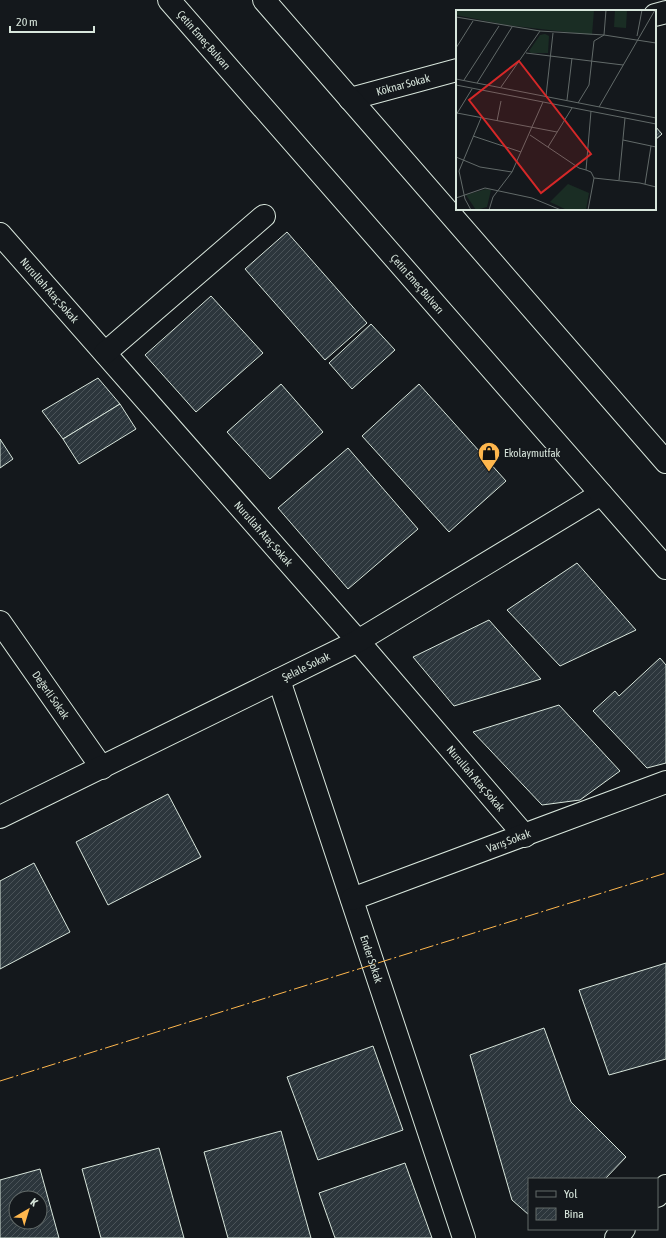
<svg xmlns="http://www.w3.org/2000/svg" width="666" height="1238" viewBox="0 0 666 1238" font-family="'Asap Condensed',sans-serif">
<style>
.building{fill:url(#building-hatch);stroke:#d8e6dc;fill-rule:evenodd}
.lines{fill:none;stroke-linecap:round;stroke-linejoin:round}
.street-casing{stroke:#d8e6dc;stroke-width:24}
.primary-casing{stroke:#d8e6dc;stroke-width:24}
.street{stroke:#14181c;stroke-width:22}
.primary{stroke:#14181c;stroke-width:22}
.power{stroke:#ffb74d;stroke-width:1;stroke-dasharray:14 3 2 3;stroke-linecap:butt}
.labels{text-anchor:middle;dominant-baseline:central;stroke-width:3;stroke-linejoin:round;paint-order:stroke}
.street-label{font-size:11px;fill:#d8e6dc;stroke:#14181c}
.poi-label{font-size:11px;fill:#d8e6dc;stroke:#14181c;text-anchor:start}
.inset-road{fill:none;stroke:#626a69;stroke-width:1}
.view{fill:#d62828;fill-opacity:0.15;stroke:#d62828;stroke-width:2}
.inset-edge{fill:none;stroke:#d8e6dc;stroke-width:2}
</style>
<defs>
<pattern id="building-hatch" width="6" height="6" patternUnits="userSpaceOnUse"><rect width="6" height="6" fill="#2c363c"/><path d="M-1 1l2-2M0 6l6-6M5 7l2-2" fill="none" stroke="#4a5358"/></pattern>
</defs>
<rect width="100%" height="100%" fill="#14181c"/>
<!-- building -->
<g class="building">
<path d="M655 126 662 134 655 140Z"/>
<path d="M287 232 367 323 325 360 245 269Z"/>
<path d="M211 296 263 353 196 412 145 355Z"/>
<path d="M371 324 395 350 352 389 329 363Z"/>
<path d="M98 378 120 404 63 439 42 411Z"/>
<path d="M281 384 323 432 270 479 227 432Z"/>
<path d="M419 384 506 481 449 532 362 436Z"/>
<path d="M120 404 136 429 79 464 63 439Z"/>
<path d="M0 439 13 459 0 468Z"/>
<path d="M348 448 418 529 348 589 278 508Z"/>
<path d="M577 563 636 630 560 666 507 610Z"/>
<path d="M489 620 541 679 454 706 413 657Z"/>
<path d="M660 658 666 665V763L647 768 593 711 615 691 619 696Z"/>
<path d="M559 705 620 771 580 800 542 805 473 732Z"/>
<path d="M168 794 201 857 108 905 76 842Z"/>
<path d="M34 863 70 932 0 969V881Z"/>
<path d="M666 963V1059L609 1075 579 990Z"/>
<path d="M544 1028 571 1102 626 1157 605 1179H529V1215L512 1200 470 1055Z"/>
<path d="M373 1046 403 1130 318 1160 287 1077Z"/>
<path d="M281 1131 311 1238H228L204 1152Z"/>
<path d="M159 1148 184 1238H101L82 1169Z"/>
<path d="M405 1163 432 1238H335L319 1193Z"/>
<path d="M40 1169 59 1238H0V1180ZM16 1198H40V1222H16Z"/>
</g>
<g class="lines">
<!-- street casing -->
<g class="street-casing">
<g id="street">
<path d="M655 15 666 12"/>
<path id="s1" d="M350 99 457 70"/>
<path id="s2" d="M0 234 358 641 525 836"/>
<path d="M105 353 264 216"/>
<path id="s3" d="M0 622 102 768"/>
<path id="s4" d="M279 680 464 1238"/>
<path id="s5" d="M0 817 358 641 601 494"/>
<path id="s6" d="M352 899 666 782"/>
<path d="M657 1196 666 1186"/>
<path d="M616 1238 624 1229"/>
</g>
</g>
<!-- primary casing -->
<g class="primary-casing">
<g id="primary">
<path id="s7" d="M169 0 666 568"/>
<path d="M264 0 666 462"/>
</g>
</g>
<!-- street -->
<use href="#street" class="street"/>
<!-- primary -->
<use href="#primary" class="primary"/>
<!-- power -->
<path class="power" d="M0 1081 666 873"/>
</g>
<!-- icons -->
<defs>
<g id="shop-pin" transform="scale(1.15)"><path d="M0 17L-7.5 6A9.5 9.5 0 1 1 7.5 6Z" fill="#ffb74d" stroke="#14181c"/><path d="M-5-2.5h2.3a2.7 3.5 0 0 1 5.4 0H5L5.5 6h-11ZM-1.5-2.5h3a1.5 2.3 0 0 0-3 0Z" fill="#111"/></g>
</defs>
<g fill-rule="evenodd">
<use href="#shop-pin" x="489" y="453"/>
</g>
<g class="labels">
<!-- street labels -->
<g class="street-label">
<text stroke="none"><textPath href="#s7" startOffset="53">Çetin Emeç Bulvarı</textPath></text>
<text stroke="none"><textPath href="#s1" startOffset="55">Köknar Sokak</textPath></text>
<text stroke="none"><textPath href="#s7" startOffset="377">Çetin Emeç Bulvarı</textPath></text>
<text stroke="none"><textPath href="#s2" startOffset="75">Nurullah Ataç Sokak</textPath></text>
<text stroke="none"><textPath href="#s2" startOffset="399">Nurullah Ataç Sokak</textPath></text>
<text stroke="none"><textPath href="#s5" startOffset="341">Şelale Sokak</textPath></text>
<text stroke="none"><textPath href="#s3" startOffset="89">Değerli Sokak</textPath></text>
<text stroke="none"><textPath href="#s2" startOffset="723">Nurullah Ataç Sokak</textPath></text>
<text stroke="none"><textPath href="#s6" startOffset="167">Varış Sokak</textPath></text>
<text stroke="none"><textPath href="#s4" startOffset="294">Ender Sokak</textPath></text>
</g>
<!-- poi labels -->
<g class="poi-label">
<text x="504" y="453">Ekolaymutfak</text>
</g>
</g>
<!-- overview -->
<g transform="translate(456 10)">
<rect width="200" height="200" fill="#14181c"/>
<path d="M159 0H171L170 18 158 17Z" fill="#1a2d24"/>
<path d="M0 0H138L136 25 50 15 0 5Z" fill="#1a2d24"/>
<path d="M89 24 93 26 92 43H75L73 41 84 25ZM112 174 133 183 130 200H111L94 192ZM30 179 35 180 31 197 20 200 10 185Z" fill="#1a2d24"/>
<path class="inset-road" d="M0 7 84 21 148 25 200 33M181 26 186 0M0 38 17 11M70 43 167 55M0 69 200 108M8 70 43 16M21 73 56 17M0 75 200 114M45 77 84 21M90 86 97 23M111 90 116 48M122 93 133 75 138 31 148 25 150 0M143 97 199 0M1 103 101 122M0 105 16 79M41 111 45 91M74 125 123 158 130 160M17 126 65 142M167 130 200 137M92 137 116 98M0 147 24 157 56 162M138 168 184 173 200 177M163 170 169 108M189 174 195 136M0 188 29 178 76 188 105 200M15 200 9 189 3 161 25 108M33 200 37 187 56 162 87 92M132 200 138 168 135 162 130 160 135 101"/>
<path class="view" d="M63 51 135 144 85 183 13 90Z"/>
<rect width="200" height="200" class="inset-edge"/>
</g>
<!-- legend -->
<rect x="528" y="1178" width="130" height="52" fill="#14181c" stroke="#626a69"/>
<rect x="536" y="1191" width="20" height="6" fill="#14181c" stroke="#626a69"/>
<text x="564" y="1198" font-size="12" fill="#d8e6dc">Yol</text>
<rect x="536" y="1208" width="20" height="12" fill="url(#building-hatch)" stroke="#626a69"/>
<text x="564" y="1218" font-size="12" fill="#d8e6dc">Bina</text>
<!-- north arrow -->
<g transform="translate(28 1210) rotate(38)"><circle r="19" fill="#14181c" stroke="#626a69"/>
<path d="M0-3L7 15L0 10L-7 15Z" fill="#ffb74d"/>
<text y="-6" font-size="11" font-weight="bold" text-anchor="middle" fill="#d8e6dc">K</text>
</g>
<!-- scale -->
<path d="M10 26v6h84v-6" fill="none" stroke="#d8e6dc" stroke-width="2"/>
<text x="16" y="26" font-size="12" fill="#d8e6dc" stroke="#14181c" stroke-width="3" paint-order="stroke">20 m</text>
</svg>
